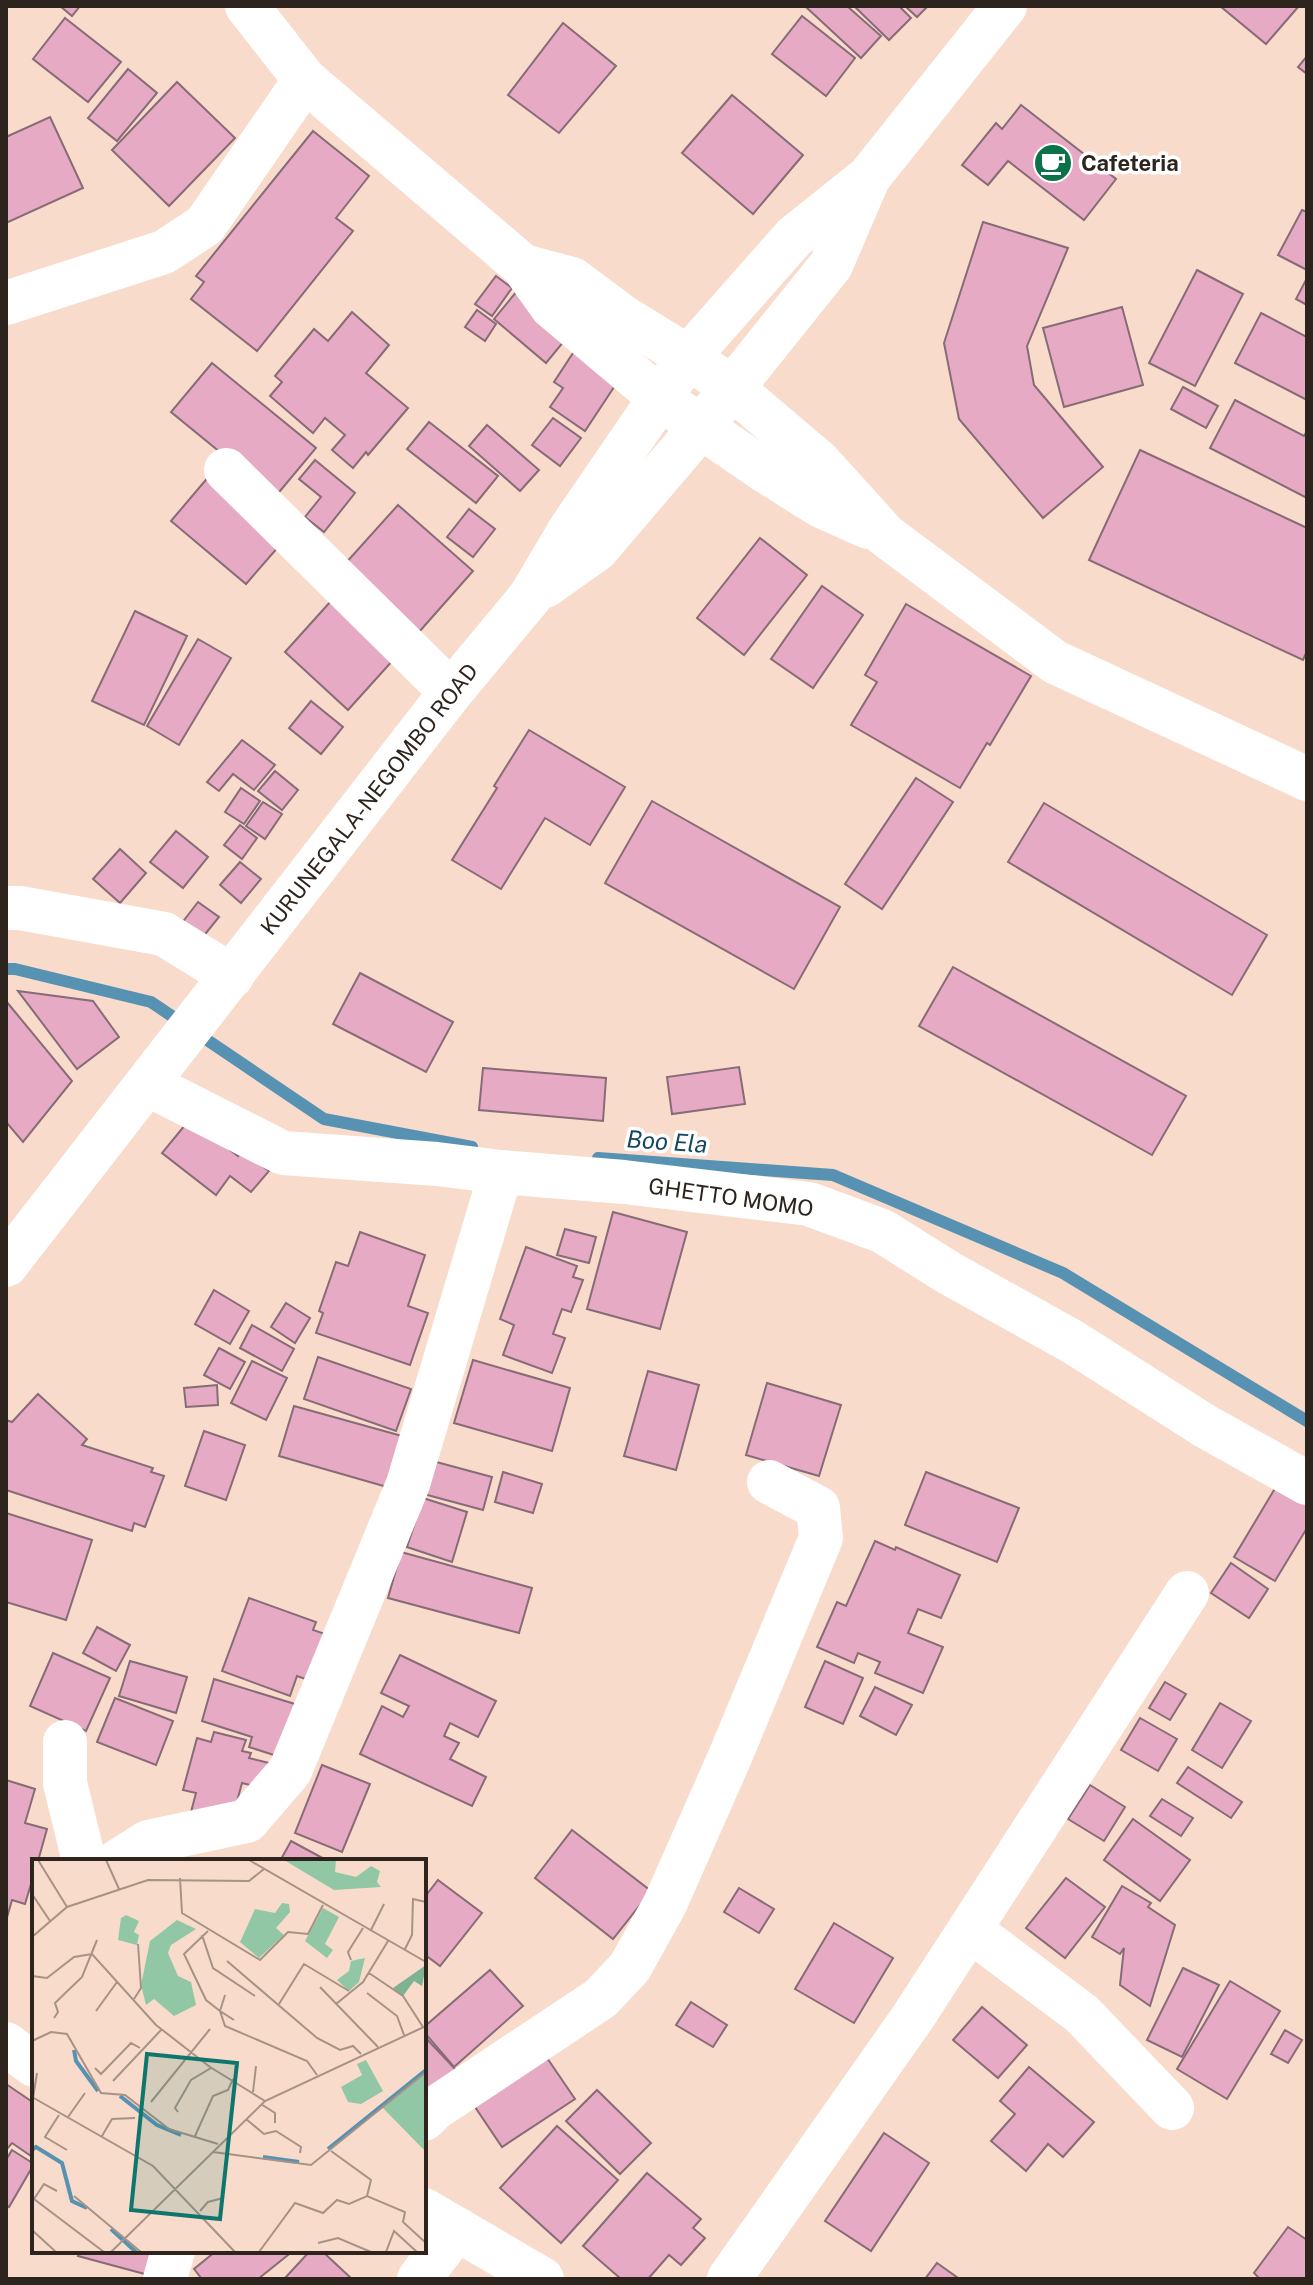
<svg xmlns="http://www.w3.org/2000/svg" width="1313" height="2285" viewBox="0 0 1313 2285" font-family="'Public Sans',sans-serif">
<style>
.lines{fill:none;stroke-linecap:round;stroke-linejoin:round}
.stream{stroke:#5892b2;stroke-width:12}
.building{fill:#e6aac4;stroke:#876b76;stroke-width:2}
.minor{stroke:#fff;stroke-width:44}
.major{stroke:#fff;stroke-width:44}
.labels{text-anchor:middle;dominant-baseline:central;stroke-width:7;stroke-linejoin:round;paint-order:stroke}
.poi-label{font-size:22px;font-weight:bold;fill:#2e241e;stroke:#fff;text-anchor:start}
.street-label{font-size:22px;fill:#2e241e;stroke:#fff}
.water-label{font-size:24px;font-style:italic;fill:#17465e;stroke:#fff}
.inset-river{fill:none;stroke:#5892b2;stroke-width:4}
.inset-road{fill:none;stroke:#a79286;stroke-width:2}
.view{fill:#0f766e;fill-opacity:0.15;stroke:#0f766e;stroke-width:4}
.inset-edge{fill:none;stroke:#2e241e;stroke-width:4}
</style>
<rect width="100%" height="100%" fill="#f8dbcb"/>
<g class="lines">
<!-- stream -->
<g class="stream">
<path d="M6 969H15L151 1002 324 1119 472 1147"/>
<path d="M598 1158 833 1175 1063 1273 1307 1421"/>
</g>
</g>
<!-- building -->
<g class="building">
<path d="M60 6H80L72 16Z"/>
<path d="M809 6H847L881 36 861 58 807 8Z"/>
<path d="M854 6H899L911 18 889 40Z"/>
<path d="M905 6H928L917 17Z"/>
<path d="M1220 6H1299L1266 44Z"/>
<path d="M802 16 855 58 826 96 772 54Z"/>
<path d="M65 18 121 62 88 102 33 59Z"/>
<path d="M563 23 616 66 559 133 508 95Z"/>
<path d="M1307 56V74L1298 67Z"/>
<path d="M128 69 157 93 117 141 88 118Z"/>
<path d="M177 82 235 138 169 206 112 150Z"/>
<path d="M732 95 803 155 753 214 682 153Z"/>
<path d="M1021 105 1116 179 1084 220 1008 161 988 185 962 165 996 123 1002 129Z"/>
<path d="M50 117 83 188 6 223V137Z"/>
<path d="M313 131 369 176 336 218 353 231 257 351 191 299 204 282 196 276Z"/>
<path d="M1302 210 1307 212V270L1278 255Z"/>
<path d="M983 222 1068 248 1027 346 1034 385 1103 467 1043 518 959 419 944 343Z"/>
<path d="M1197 270 1243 294 1195 386 1149 363Z"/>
<path d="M496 276 512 288 492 316 475 304Z"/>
<path d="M1307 278V305L1296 299Z"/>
<path d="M517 291 570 334 546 363 494 319Z"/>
<path d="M1122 307 1143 385 1064 407 1043 328Z"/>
<path d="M477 310 496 324 485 341 465 327Z"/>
<path d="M352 312 389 345 366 373 408 408 368 455 366 452 353 468 332 450 345 435 325 418 313 433 270 396 282 382 275 376 314 329 328 341Z"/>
<path d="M1261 313 1307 337V400L1235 363Z"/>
<path d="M577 347 620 378 585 431 550 407 563 388 554 382Z"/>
<path d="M212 363 316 448 275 497 171 412Z"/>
<path d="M1183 387 1218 406 1206 428 1171 409Z"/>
<path d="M1235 400 1304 436 1307 431V498L1210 448Z"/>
<path d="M553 418 581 438 560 466 532 445Z"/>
<path d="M429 422 498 476 476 503 407 449Z"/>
<path d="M487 425 539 470 520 491 469 446Z"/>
<path d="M1140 450 1307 528V651L1303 660 1089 560Z"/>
<path d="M315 460 355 493 324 532 305 517 321 497 299 479Z"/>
<path d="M210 475 286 538 246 584 171 521Z"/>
<path d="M398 505 473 571 419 632 344 565Z"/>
<path d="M469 509 495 529 473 557 447 537Z"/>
<path d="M760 538 807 575 744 655 697 618Z"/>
<path d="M822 586 863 615 813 688 771 659Z"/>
<path d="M331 601 394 659 348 710 285 652Z"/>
<path d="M906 604 1031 676 990 745 987 743 960 788 851 725 877 682 865 675Z"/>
<path d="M135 611 187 636 144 725 92 701Z"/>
<path d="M198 639 231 658 179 745 147 726Z"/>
<path d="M311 701 343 727 321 754 289 728Z"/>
<path d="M529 730 625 787 590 845 545 818 501 889 452 860 497 788 494 786Z"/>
<path d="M242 740 275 765 254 790 233 774 219 791 207 782Z"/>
<path d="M275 771 298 790 282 810 258 791Z"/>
<path d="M916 778 953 802 882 909 845 884Z"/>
<path d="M241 788 260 801 244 824 225 812Z"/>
<path d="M652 801 840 907 794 989 605 883Z"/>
<path d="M263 802 282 814 265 839 246 826Z"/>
<path d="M1044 803 1267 935 1232 995 1008 862Z"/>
<path d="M240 825 257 838 242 859 224 845Z"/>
<path d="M176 831 208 857 183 888 150 862Z"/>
<path d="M120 849 146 873 120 903 93 879Z"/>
<path d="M240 862 261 879 241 903 220 885Z"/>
<path d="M198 902 219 917 198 943 178 928Z"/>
<path d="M953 967 1186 1096 1152 1155 919 1026Z"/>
<path d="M360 973 453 1022 426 1072 333 1024Z"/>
<path d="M18 991 93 1001 119 1037 77 1069Z"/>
<path d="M6 1001 72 1081 23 1142 6 1122Z"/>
<path d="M739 1067 745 1104 672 1114 667 1077Z"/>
<path d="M483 1068 606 1078 603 1121 479 1110Z"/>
<path d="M190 1119 238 1156 242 1151 269 1171 251 1192 230 1176 216 1195 162 1153Z"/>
<path d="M613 1212 687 1232 660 1329 587 1309Z"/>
<path d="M565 1229 596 1237 589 1263 557 1255Z"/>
<path d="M360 1232 425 1255 408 1306 428 1313 410 1365 316 1333 323 1313 319 1311 336 1262 348 1266Z"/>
<path d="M526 1247 577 1266 573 1277 583 1280 571 1312 562 1309 553 1334 565 1338 552 1373 503 1355 514 1325 500 1319Z"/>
<path d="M214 1290 249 1311 230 1344 195 1324Z"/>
<path d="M286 1303 310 1318 295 1343 271 1327Z"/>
<path d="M252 1325 294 1349 282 1371 240 1348Z"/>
<path d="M219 1348 245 1362 230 1389 204 1375Z"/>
<path d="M318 1357 411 1389 396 1431 304 1399Z"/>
<path d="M473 1360 570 1388 552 1451 454 1423Z"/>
<path d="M252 1361 287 1378 266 1420 231 1403Z"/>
<path d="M648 1371 699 1385 676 1470 624 1456Z"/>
<path d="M767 1383 841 1405 819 1476 746 1455Z"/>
<path d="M217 1385 218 1405 186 1407 184 1388Z"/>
<path d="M38 1394 87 1439 82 1445 153 1468 151 1472 164 1476 145 1527 134 1523 132 1531 6 1490V1420L12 1422Z"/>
<path d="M294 1406 402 1436 387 1487 279 1456Z"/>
<path d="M204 1431 245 1445 226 1500 185 1486Z"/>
<path d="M429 1460 492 1477 483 1510 420 1493Z"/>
<path d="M503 1472 542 1484 533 1513 495 1502Z"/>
<path d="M926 1472 1019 1508 997 1562 905 1525Z"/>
<path d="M1280 1480 1307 1496V1528L1275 1581 1234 1557Z"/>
<path d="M423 1498 467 1512 452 1562 407 1547Z"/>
<path d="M6 1513 92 1540 66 1620 6 1602Z"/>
<path d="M875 1541 895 1550 896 1547 960 1575 941 1618 918 1609 908 1633 943 1647 923 1693 875 1673 880 1662 858 1653 854 1663 817 1647 837 1602 846 1606Z"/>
<path d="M401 1552 532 1588 519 1633 388 1598Z"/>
<path d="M1231 1563 1268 1589 1249 1618 1211 1593Z"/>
<path d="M249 1598 316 1622 313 1630 331 1636 314 1682 297 1676 290 1696 222 1671Z"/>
<path d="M97 1627 130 1645 116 1671 83 1653Z"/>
<path d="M53 1653 110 1678 86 1731 30 1706Z"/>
<path d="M400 1655 496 1701 478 1737 450 1723 444 1736 459 1743 450 1759 486 1777 472 1806 360 1754 382 1706 403 1717 409 1706 381 1693Z"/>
<path d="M130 1661 187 1677 176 1713 119 1696Z"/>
<path d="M825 1661 863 1678 843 1724 805 1707Z"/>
<path d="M214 1679 298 1705 280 1757 249 1747 252 1737 202 1721Z"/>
<path d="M1165 1682 1186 1694 1170 1720 1149 1708Z"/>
<path d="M875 1687 912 1705 896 1735 860 1716Z"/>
<path d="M115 1698 173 1721 156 1765 97 1742Z"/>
<path d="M1220 1703 1251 1721 1222 1768 1192 1750Z"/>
<path d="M1140 1718 1177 1739 1158 1771 1121 1750Z"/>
<path d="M214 1732 246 1740 242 1751 251 1753 249 1758 277 1765 270 1790 242 1783 236 1805 191 1812 196 1793 183 1790 197 1738 211 1742Z"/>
<path d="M322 1765 370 1784 342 1852 295 1833Z"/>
<path d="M1188 1767 1242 1802 1231 1818 1177 1783Z"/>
<path d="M6 1780 35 1789 25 1823 47 1829 38 1861H34V1874L25 1904 12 1900 6 1921Z"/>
<path d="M1090 1785 1125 1807 1104 1841 1068 1819Z"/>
<path d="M1162 1799 1193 1818 1181 1836 1150 1816Z"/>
<path d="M1133 1819 1190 1860 1160 1901 1104 1860Z"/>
<path d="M572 1830 651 1891 613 1939 535 1878Z"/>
<path d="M291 1841 328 1861H280Z"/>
<path d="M1066 1878 1105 1907 1065 1958 1026 1928Z"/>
<path d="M438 1880 482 1913 440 1966 424 1954V1898Z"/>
<path d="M1122 1886 1151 1903 1148 1907 1175 1925 1150 2006 1120 1985 1124 1948 1120 1954 1092 1937Z"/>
<path d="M739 1888 774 1909 759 1933 724 1912Z"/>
<path d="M834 1923 893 1958 854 2023 795 1989Z"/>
<path d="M1183 1968 1219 1985 1182 2057 1147 2040Z"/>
<path d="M490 1970 523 2006 454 2067 424 2032V2027Z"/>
<path d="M1230 1981 1280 2011 1227 2099 1177 2069Z"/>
<path d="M691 2002 727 2025 713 2047 676 2025Z"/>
<path d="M982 2007 1027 2045 998 2078 953 2040Z"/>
<path d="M1285 2030 1302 2040 1288 2063 1271 2054Z"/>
<path d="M424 2036 457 2071 424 2091Z"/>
<path d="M543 2052 575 2099 502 2147 471 2101Z"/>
<path d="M1029 2067 1094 2122 1063 2157 1048 2144 1026 2171 991 2141 1015 2114 1000 2101Z"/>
<path d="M6 2084 34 2103V2158L12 2143 6 2150Z"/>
<path d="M597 2090 651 2143 620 2174 566 2121Z"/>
<path d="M557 2126 618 2180 561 2243 500 2188Z"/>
<path d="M884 2133 929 2163 871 2251 825 2221Z"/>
<path d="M12 2150 34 2164 9 2207 6 2205V2160Z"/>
<path d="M647 2173 701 2219 693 2228 705 2238 681 2265 669 2255 648 2279H621L583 2246Z"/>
<path d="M1288 2227 1307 2240V2279H1260L1254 2273Z"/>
<path d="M80 2251H159L152 2276 78 2256Z"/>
<path d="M216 2251H293L258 2279H202L194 2269Z"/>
<path d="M310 2251H322L352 2279H284Z"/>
<path d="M937 2263 958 2278 957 2279H925Z"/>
</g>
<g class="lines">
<!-- minor -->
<g class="minor">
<path d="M6 303 164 252 205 225 305 80"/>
<path d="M226 470 451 692"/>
<path d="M6 908H20L164 934 232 976"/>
<path d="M147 1084 283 1153 437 1164 501 1172 624 1182 809 1204 882 1231 949 1273 1073 1342 1205 1426 1307 1483"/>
<path d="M65 1742V1783L84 1861"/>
<path d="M118 1861 148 1842 247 1821 290 1771 408 1484 501 1172"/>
<path d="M970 1930 1082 2014 1172 2108"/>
<path d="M6 2044 34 2065"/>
<path d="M424 2119 434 2109 601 1998 630 1967 665 1904 729 1759 821 1538 818 1508 769 1482"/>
<path d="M424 2210 542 2279"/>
<path d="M165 2279 173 2251"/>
<path d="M419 2279 457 2229"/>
<path d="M729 2279 913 2017 1187 1593"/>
</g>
<!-- major -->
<g class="major">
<path d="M247 6 305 80 523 266 552 307 660 398 701 427 767 472 821 506 868 527"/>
<path d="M523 266 572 279 623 317 688 357 732 388 819 462 885 535 1055 662 1307 779"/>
<path d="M545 586 597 549 701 427 831 265 867 181"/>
<path d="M6 1265 451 692 530 597 571 528 688 357 794 237 869 177 1005 6"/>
</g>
</g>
<!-- icons -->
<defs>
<g id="cafe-disc" transform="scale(2)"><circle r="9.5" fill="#0c7249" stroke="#fff"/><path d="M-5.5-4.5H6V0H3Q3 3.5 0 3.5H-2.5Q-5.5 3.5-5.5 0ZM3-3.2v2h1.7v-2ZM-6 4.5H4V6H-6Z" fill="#fff"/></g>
</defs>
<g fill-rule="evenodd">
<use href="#cafe-disc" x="1053" y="163"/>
</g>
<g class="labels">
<!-- poi labels -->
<g class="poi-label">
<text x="1081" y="163">Cafeteria</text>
</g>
<!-- street labels -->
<g class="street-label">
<text transform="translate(369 799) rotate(-52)">KURUNEGALA-NEGOMBO ROAD</text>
<text transform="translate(731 1197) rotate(8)">GHETTO MOMO</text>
</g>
<!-- water labels -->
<g class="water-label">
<text transform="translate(667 1141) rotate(4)">Boo Ela</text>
</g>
</g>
<!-- overview -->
<g transform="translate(32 1859)">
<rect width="394" height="394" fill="#f8dbcb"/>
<path d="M252 1H304L303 13 324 18 339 7 348 12 345 23 349 28 302 31ZM250 44 257 45 258 53 244 69 252 76 227 99 208 83 223 50 243 54ZM291 49 307 58 293 85 301 91 295 99 273 82ZM94 56 107 62 102 73 107 76 105 86 86 81 89 59ZM145 61 164 70 139 86 136 94 146 117 159 123 164 146 142 157 122 140 114 146 109 126 118 82ZM333 99 327 123 317 132 305 121 317 112 319 102ZM334 201 351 232 329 245 316 243 309 228 330 216 325 205ZM394 213V292H393L348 246Z" fill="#92c7a5"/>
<path d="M394 106 390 127 382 122 371 137 361 129Z" fill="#7cb491"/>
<path class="inset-river" d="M42 191 44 202 66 232M88 237 125 266 149 276M296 290 394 211M0 291 4 288 30 304 40 342 55 349M231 298 267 303M79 370 104 393"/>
<path class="inset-road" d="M6 1 35 48M74 1 87 30M217 1 394 103M148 19 150 54 228 101 256 73 276 75 291 46M0 35 18 62M339 71 352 45M176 72 152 95 174 141 188 152 193 167 275 202 285 216M170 76 181 109 223 137M0 78 35 48 116 21 217 22 232 10M373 90 380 76 381 40 394 43M319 101 316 93 331 69M195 102 285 179 308 191 321 187 329 195M337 114 371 137 391 168M0 117 15 119 42 98 60 95 124 166 178 208 233 242M288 128 346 188M335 134 365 157 372 176M193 136 188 152 202 161M102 140 109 129 106 85M247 145 272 105 317 132M304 145 331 123 356 82M64 152 85 123M22 159 26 153 23 144 50 118 65 81M0 182 19 173 35 175 69 234 93 236 137 270 186 285M63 209 69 215 99 184 108 189M81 222 130 170M221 233 224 207M0 238 121 307 203 393M1 239 5 214M119 243 178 170M229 245 243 254V264M146 253 143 249 159 221 179 209M27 256 13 278 35 291M36 258 53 234M214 260 232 275 244 272 269 288 268 294M70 277 80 260 103 259M163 277 181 237 196 231 201 220M299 292 339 321 335 337M181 293 279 306 394 213M25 332 12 325 2 340 72 393M42 337 109 393M168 352 176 343 191 339M0 371 24 393M286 384 306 379 339 393M79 393 233 242 394 167M227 393 263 344 291 354 305 341 317 345 335 337 373 353 371 363 394 384M354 393 362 372 385 393"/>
<path class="view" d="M115 195 205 204 188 360 99 351Z"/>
<rect width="394" height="394" class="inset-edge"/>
</g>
<!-- border -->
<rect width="1313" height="2285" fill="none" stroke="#2e241e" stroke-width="16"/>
</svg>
